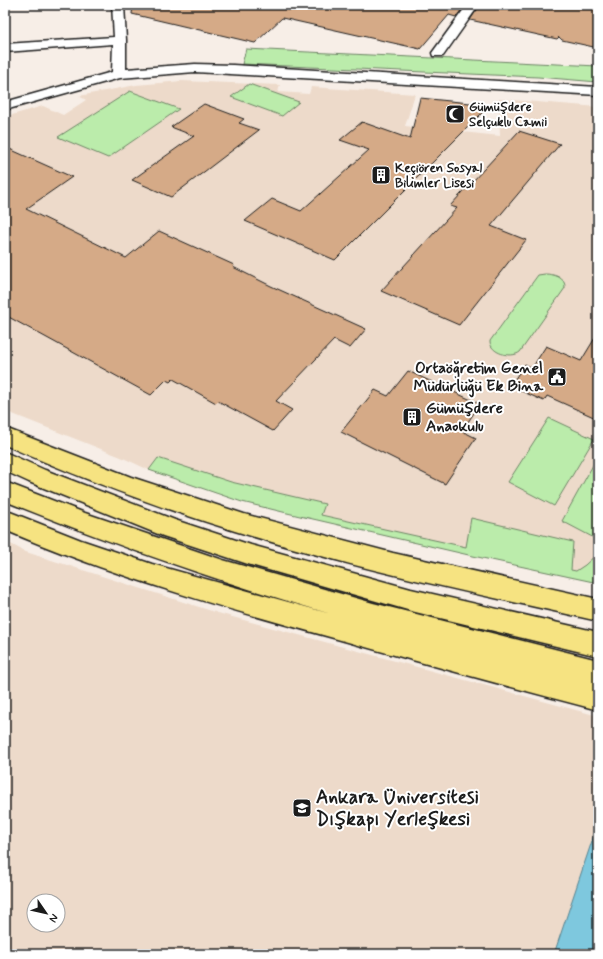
<svg xmlns="http://www.w3.org/2000/svg" width="603" height="959" viewBox="0 0 603 959" font-family="Mynerve,sans-serif">
<style>
.built{fill:#eddaca;fill-rule:evenodd}
.green{fill:#bbecab;stroke:#6c8464}
.water{fill:#7ec8de;stroke:#578390}
.building{fill:#d5aa87;stroke:#1c1c1c}
.lines{fill:none;stroke-linecap:round;stroke-linejoin:round}
.minor-casing{stroke:#1c1c1c;stroke-width:3}
.major-casing{stroke:#1c1c1c;stroke-width:3}
.minor{fill:#fff;fill-rule:evenodd}
.major{fill:#f6e381;fill-rule:evenodd}
.labels{text-anchor:middle;dominant-baseline:central;stroke-width:4;stroke-linejoin:round;paint-order:stroke}
.far-poi-label{font-size:13px;font-weight:bold;fill:#1c1c1c;stroke:#fff;text-anchor:start}
.poi-label{font-size:16px;font-weight:bold;fill:#1c1c1c;stroke:#fff;text-anchor:end}
.near-poi-label{font-size:19px;font-weight:bold;fill:#1c1c1c;stroke:#fff;text-anchor:start}
</style>
<rect width="100%" height="100%" fill="#f7eee7"/>
<filter id="ink" filterUnits="userSpaceOnUse"><feTurbulence type="fractalNoise" baseFrequency=".025" numOctaves="2"/><feDisplacementMap in="SourceGraphic" scale="8" xChannelSelector="R" yChannelSelector="G"/><feConvolveMatrix kernelMatrix="1 2 1 2 8 2 1 2 1" color-interpolation-filters="sRGB"/></filter>
<g filter="url(#ink)">
<!-- built -->
<g class="built">
<path d="M182 81 280 85 278 92 309 94 311 87 415 94 405 126 500 136 499 99 598 107V583L473 556 242 502 149 470 121 457 5 411V117L43 106 63 115 86 100 79 96 136 85Z"/>
<path d="M5 541 26 552 218 613 598 716V954H5ZM34 901H58V925H34Z"/>
</g>
<!-- green -->
<g class="green">
<path d="M246 49 598 66V82L538 77 242 64Z"/>
<path d="M249 84 299 102 282 116 231 97Z"/>
<path d="M130 91 179 109 108 158 58 137Z"/>
<path d="M545 274C553 274 566 277 565 288L520 352C511 359 490 353 490 341L538 275Z"/>
<path d="M549 418 594 439 554 506 508 482Z"/>
<path d="M598 456V540L562 521Z"/>
<path d="M158 458 231 482 325 504 321 515 466 547 471 518 573 542 571 570 576 571 585 565 598 553V583L473 556 287 513 242 502 149 470Z"/>
</g>
<!-- water -->
<path class="water" d="M598 823V954H554Z"/>
<!-- building -->
<g class="building">
<path d="M133 5H465L456 17 449 15 420 49 282 18 255 43 132 14Z"/>
<path d="M480 5H598V48L562 40 559 37 557 39 470 20Z"/>
<path d="M420 98 490 105 335 260 245 221 272 199 301 211 369 150 340 140 362 122 410 139Z"/>
<path d="M204 104 244 119 239 123 259 130 171 197 132 180 194 136 171 127Z"/>
<path d="M519 131 560 144 491 226 526 240 459 325 381 291 457 208 450 206Z"/>
<path d="M5 147 72 177 26 209 126 258 159 231 234 265 233 267 271 286 366 329 350 348 334 340 276 401 292 410 273 431 218 401 216 403 173 379 170 382 166 380 151 395 5 315Z"/>
<path d="M598 333V419L547 396 544 401 510 386 525 364 532 368 546 346 581 361Z"/>
<path d="M408 371 480 404 462 431 476 438 445 484 341 432 375 390 388 396Z"/>
</g>
<g class="lines">
<!-- minor casing -->
<g class="minor-casing">
<g id="minor">
<path d="M112 5H124L126 40V69L195 64 233 65 598 87V95L195 72 120 78 5 110V102L112 72 113 44 5 52V44L114 37Z"/>
<path d="M467 5H479L443 56H433L432 53Z"/>
</g>
</g>
<!-- major casing -->
<g class="major-casing">
<g id="major">
<path d="M5 428 131 477 244 514 393 553 598 599V621C507 600 415 582 325 557 216 528 109 491 5 445Z"/>
<path d="M5 452 45 470 175 520 251 545 411 589 598 632V656L411 611 251 565 163 536 29 482 5 471Z"/>
<path d="M5 482 85 513 223 560 373 603 598 660V710C509 687 419 662 330 637 220 607 110 575 5 530V510L81 540 152 564 331 614C220 582 112 544 5 501Z"/>
</g>
</g>
<!-- minor -->
<use href="#minor" class="minor"/>
<!-- major -->
<use href="#major" class="major"/>
</g>
</g>
<!-- icons -->
<defs>
<g id="mosque-square" transform="scale(1)"><rect x="-9" y="-9" width="18" height="18" rx="4" fill="#1c1c1c" stroke="#fff"/><path d="M3.5-4.9A6 6 0 1 0 3.5 4.9A5 5 0 1 1 3.5-4.9Z" fill="#fff"/></g>
<g id="building-square" transform="scale(1)"><rect x="-9" y="-9" width="18" height="18" rx="4" fill="#1c1c1c" stroke="#fff"/><path d="M-4-6H4V6H1V3H-1V6H-4ZM-2.5-4.3h1.7v1.8h-1.7ZM.8-4.3h1.7v1.8H.8ZM-2.5-1h1.7V.8h-1.7ZM.8-1h1.7V.8H.8Z" fill="#fff"/></g>
<g id="civic-square" transform="scale(1)"><rect x="-9" y="-9" width="18" height="18" rx="4" fill="#1c1c1c" stroke="#fff"/><path d="M-.6-6.5H3V-4.5H.6V-3L4-1V1h2V6H-6V1h2V-1L-.6-3ZM-1.2 2.5V6h2.4V2.5Z" fill="#fff"/></g>
<g id="university-square" transform="scale(1)"><rect x="-9" y="-9" width="18" height="18" rx="4" fill="#1c1c1c" stroke="#fff"/><path d="M0-5L7-2L0 1L-7-2ZM-4 1L0 2.5L4 1V4Q0 6-4 4Z" fill="#fff"/></g>
</defs>
<g fill-rule="evenodd">
<use href="#mosque-square" x="455" y="114"/>
<use href="#building-square" x="381" y="175"/>
<use href="#civic-square" x="557" y="377"/>
<use href="#building-square" x="412" y="417"/>
<use href="#university-square" x="302" y="808"/>
</g>
<g class="labels">
<!-- far-poi labels -->
<g class="far-poi-label">
<text x="469" y="107">Gümüşdere<tspan x="469" dy="15">Selçuklu Camii</tspan></text>
<text x="395" y="168">Keçiören Sosyal<tspan x="395" dy="15">Bilimler Lisesi</tspan></text>
</g>
<!-- poi labels -->
<g class="poi-label">
<text x="543" y="368">Ortaöğretim Genel<tspan x="543" dy="18">Müdürlüğü Ek Bina</tspan></text>
<text x="426" y="408" text-anchor="start">Gümüşdere<tspan x="426" dy="18">Anaokulu</tspan></text>
</g>
<!-- near-poi labels -->
<g class="near-poi-label">
<text x="316" y="797">Ankara Üniversitesi<tspan x="316" dy="22">Dışkapı Yerleşkesi</tspan></text>
</g>
</g>
<!-- margin -->
<rect width="603" height="959" fill="none" stroke="#fff" stroke-width="20"/>
<rect x="10" y="10" width="583" height="939" fill="none" stroke="#1c1c1c" stroke-width="1.5" filter="url(#ink)"/>
<!-- north arrow -->
<g transform="translate(46 913) rotate(124)"><circle r="19" fill="#ffffff" stroke="#a4a4a4"/>
<path d="M0-3L7 15L0 10L-7 15Z" fill="#1c1c1c"/>
<text y="-6" font-size="11" font-weight="bold" text-anchor="middle" fill="#1c1c1c">N</text>
</g>
</svg>
